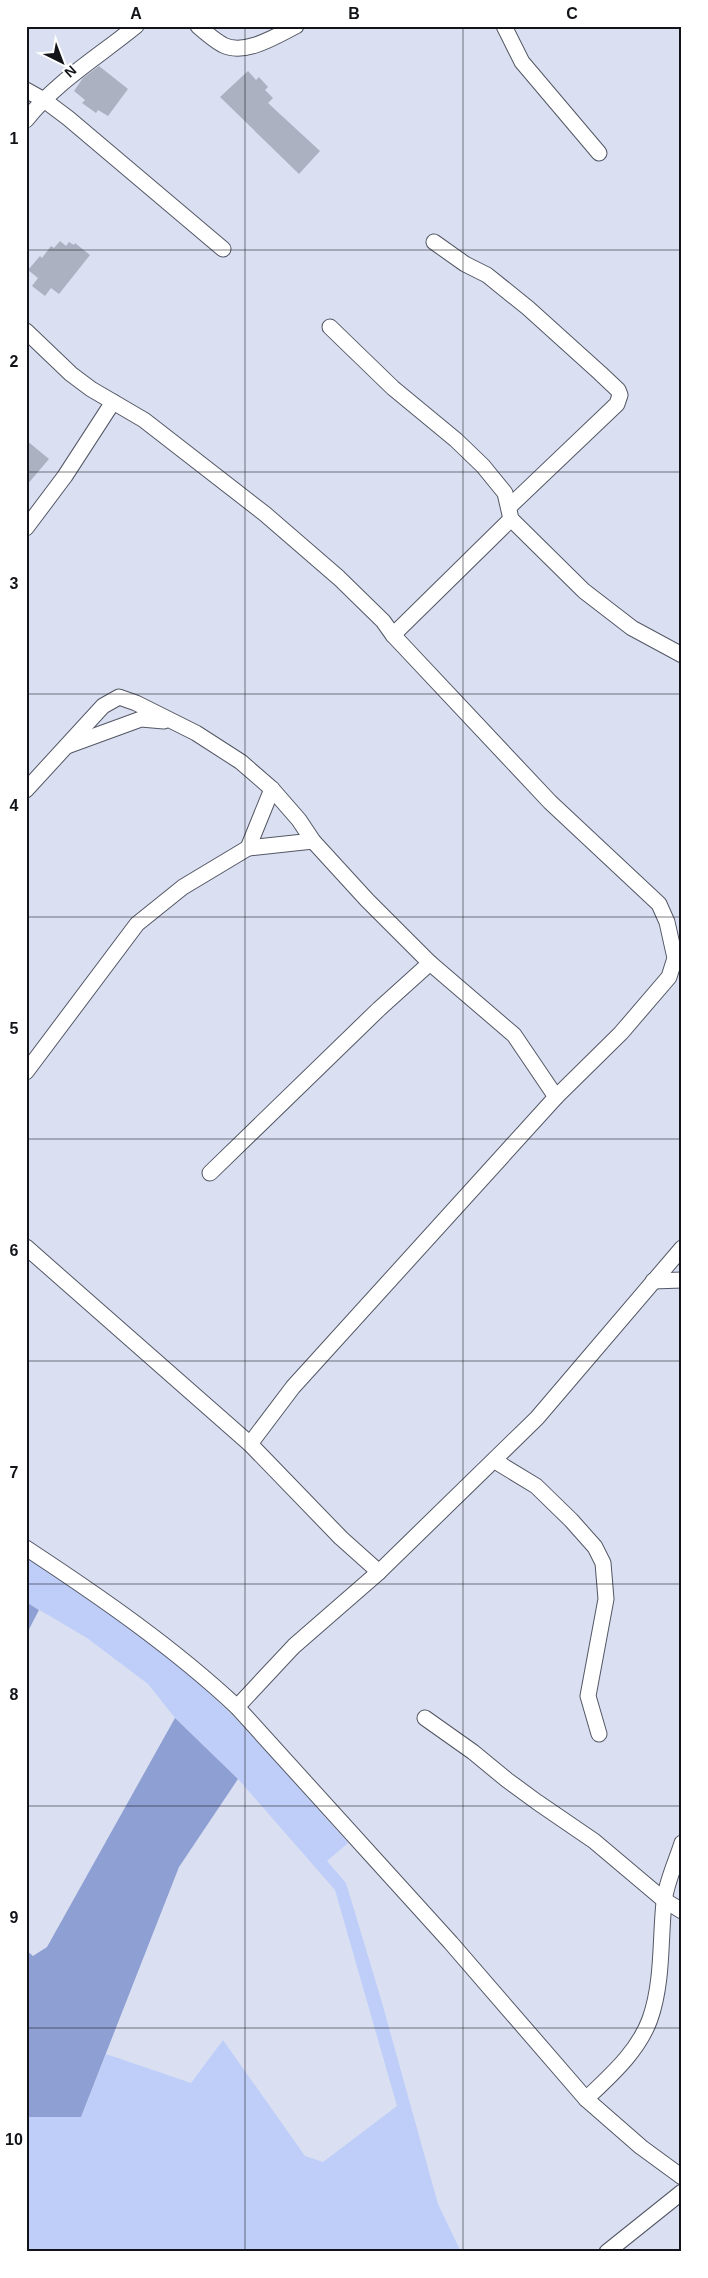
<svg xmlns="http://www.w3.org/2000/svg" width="708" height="2278" viewBox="0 0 708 2278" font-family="Arial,sans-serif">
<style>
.green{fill:#bfcef9}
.forest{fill:#8e9fd3}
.building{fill:#abb1c0}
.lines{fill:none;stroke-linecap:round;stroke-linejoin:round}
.minor-casing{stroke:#535765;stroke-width:17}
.minor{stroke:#fff;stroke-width:15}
.grid{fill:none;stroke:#121419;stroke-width:1;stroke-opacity:0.55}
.neatline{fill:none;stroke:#121419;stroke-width:2}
.grid-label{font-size:16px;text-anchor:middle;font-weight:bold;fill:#121419}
</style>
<rect width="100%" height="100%" fill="#dae0f1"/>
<!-- green -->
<path class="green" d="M26 1557C97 1605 170 1652 231 1714 271 1755 309 1800 348 1843L327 1861 346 1883 381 1999 438 2204 461 2252H26V2117H81L106 2054 191 2083 223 2040 305 2156 323 2162 397 2106 335 1890 238 1779 175 1718 148 1684 87 1638 26 1602Z"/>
<!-- forest -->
<g class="forest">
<path d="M26 1602 39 1610 26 1635Z"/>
<path d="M175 1718 238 1779 179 1867 81 2117H26V1950L33 1956 47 1947Z"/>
</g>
<!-- building -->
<g class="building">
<path d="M99 66 128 89 108 116 98 110 96 113 82 103 85 100 74 91 83 78Z"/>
<path d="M248 71 256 80 259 77 268 87 265 90 273 98 268 103 320 151 299 174 220 97Z"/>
<path d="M60 241 66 246 69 242 74 245 75 243 90 255 59 294 51 288 45 296 32 286 38 278 28 270 40 256 42 258 51 246 54 248Z"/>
<path d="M26 440 49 459 26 486Z"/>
</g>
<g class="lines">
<!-- minor casing -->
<g class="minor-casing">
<g id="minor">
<path d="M198 26C206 33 214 40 223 45 245 56 276 36 296 26"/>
<path d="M504 26 522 62 599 153"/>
<path d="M26 90 44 100 68 118 223 249"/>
<path d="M26 120C57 81 98 57 136 26"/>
<path d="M434 242 465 264 487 275 528 308 600 373 618 390 620 395 617 404 509 507"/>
<path d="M330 327 393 388 456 440 483 466 505 493 511 519 584 591 632 628 682 655"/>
<path d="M26 331 71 374 91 389 144 420 265 514 339 578 383 621 393 635 550 802 659 904 667 922 675 958 669 977 621 1033 556 1097 293 1387 250 1444"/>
<path d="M26 528 65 476 113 402"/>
<path d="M393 635 511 519"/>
<path d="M67 746 141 719 164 721"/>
<path d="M26 790 103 706 119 697 136 703 196 733 241 762 272 789 299 820 313 841 367 900 430 963 514 1035 556 1097"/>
<path d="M248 848 313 841"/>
<path d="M26 1072 137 924 183 887 248 848 272 789"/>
<path d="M210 1173 379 1009 430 963"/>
<path d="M26 1247 250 1444 341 1538 379 1572"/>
<path d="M653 1281 682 1280"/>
<path d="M495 1461 536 1486 571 1520 595 1547 603 1563 606 1599 588 1696 599 1734"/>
<path d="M26 1548C99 1596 173 1647 237 1707L451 1943 586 2099 641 2147 682 2177"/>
<path d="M237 1707 294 1646 379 1572 537 1418 682 1248"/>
<path d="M425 1718 473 1752 507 1780 537 1802 594 1841 664 1900 682 1911"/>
<path d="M586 2099C610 2076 638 2052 650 2019 663 1982 660 1941 664 1902 666 1883 676 1862 682 1843"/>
<path d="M607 2252 682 2192"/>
</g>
</g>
<!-- minor -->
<use href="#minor" class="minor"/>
</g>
<!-- grid -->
<path class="grid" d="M245 26V2252M463 26V2252M26 250H682M26 472H682M26 694H682M26 917H682M26 1139H682M26 1361H682M26 1584H682M26 1806H682M26 2028H682"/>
<!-- border -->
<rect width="708" height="2278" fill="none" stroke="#ffffff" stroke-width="55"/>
<!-- north arrow -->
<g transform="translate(62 62) rotate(138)" stroke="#ffffff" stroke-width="4" paint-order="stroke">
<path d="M0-4L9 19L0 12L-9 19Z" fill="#121419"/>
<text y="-8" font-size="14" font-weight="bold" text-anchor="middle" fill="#121419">N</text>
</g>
<rect x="28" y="28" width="652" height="2222" class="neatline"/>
<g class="grid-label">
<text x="136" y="19">A</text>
<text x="354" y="19">B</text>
<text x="572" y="19">C</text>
<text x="14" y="144">1</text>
<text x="14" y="367">2</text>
<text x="14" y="589">3</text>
<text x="14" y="811">4</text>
<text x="14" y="1034">5</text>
<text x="14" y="1256">6</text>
<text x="14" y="1478">7</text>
<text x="14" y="1700">8</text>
<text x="14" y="1923">9</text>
<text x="14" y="2145">10</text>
</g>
</svg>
